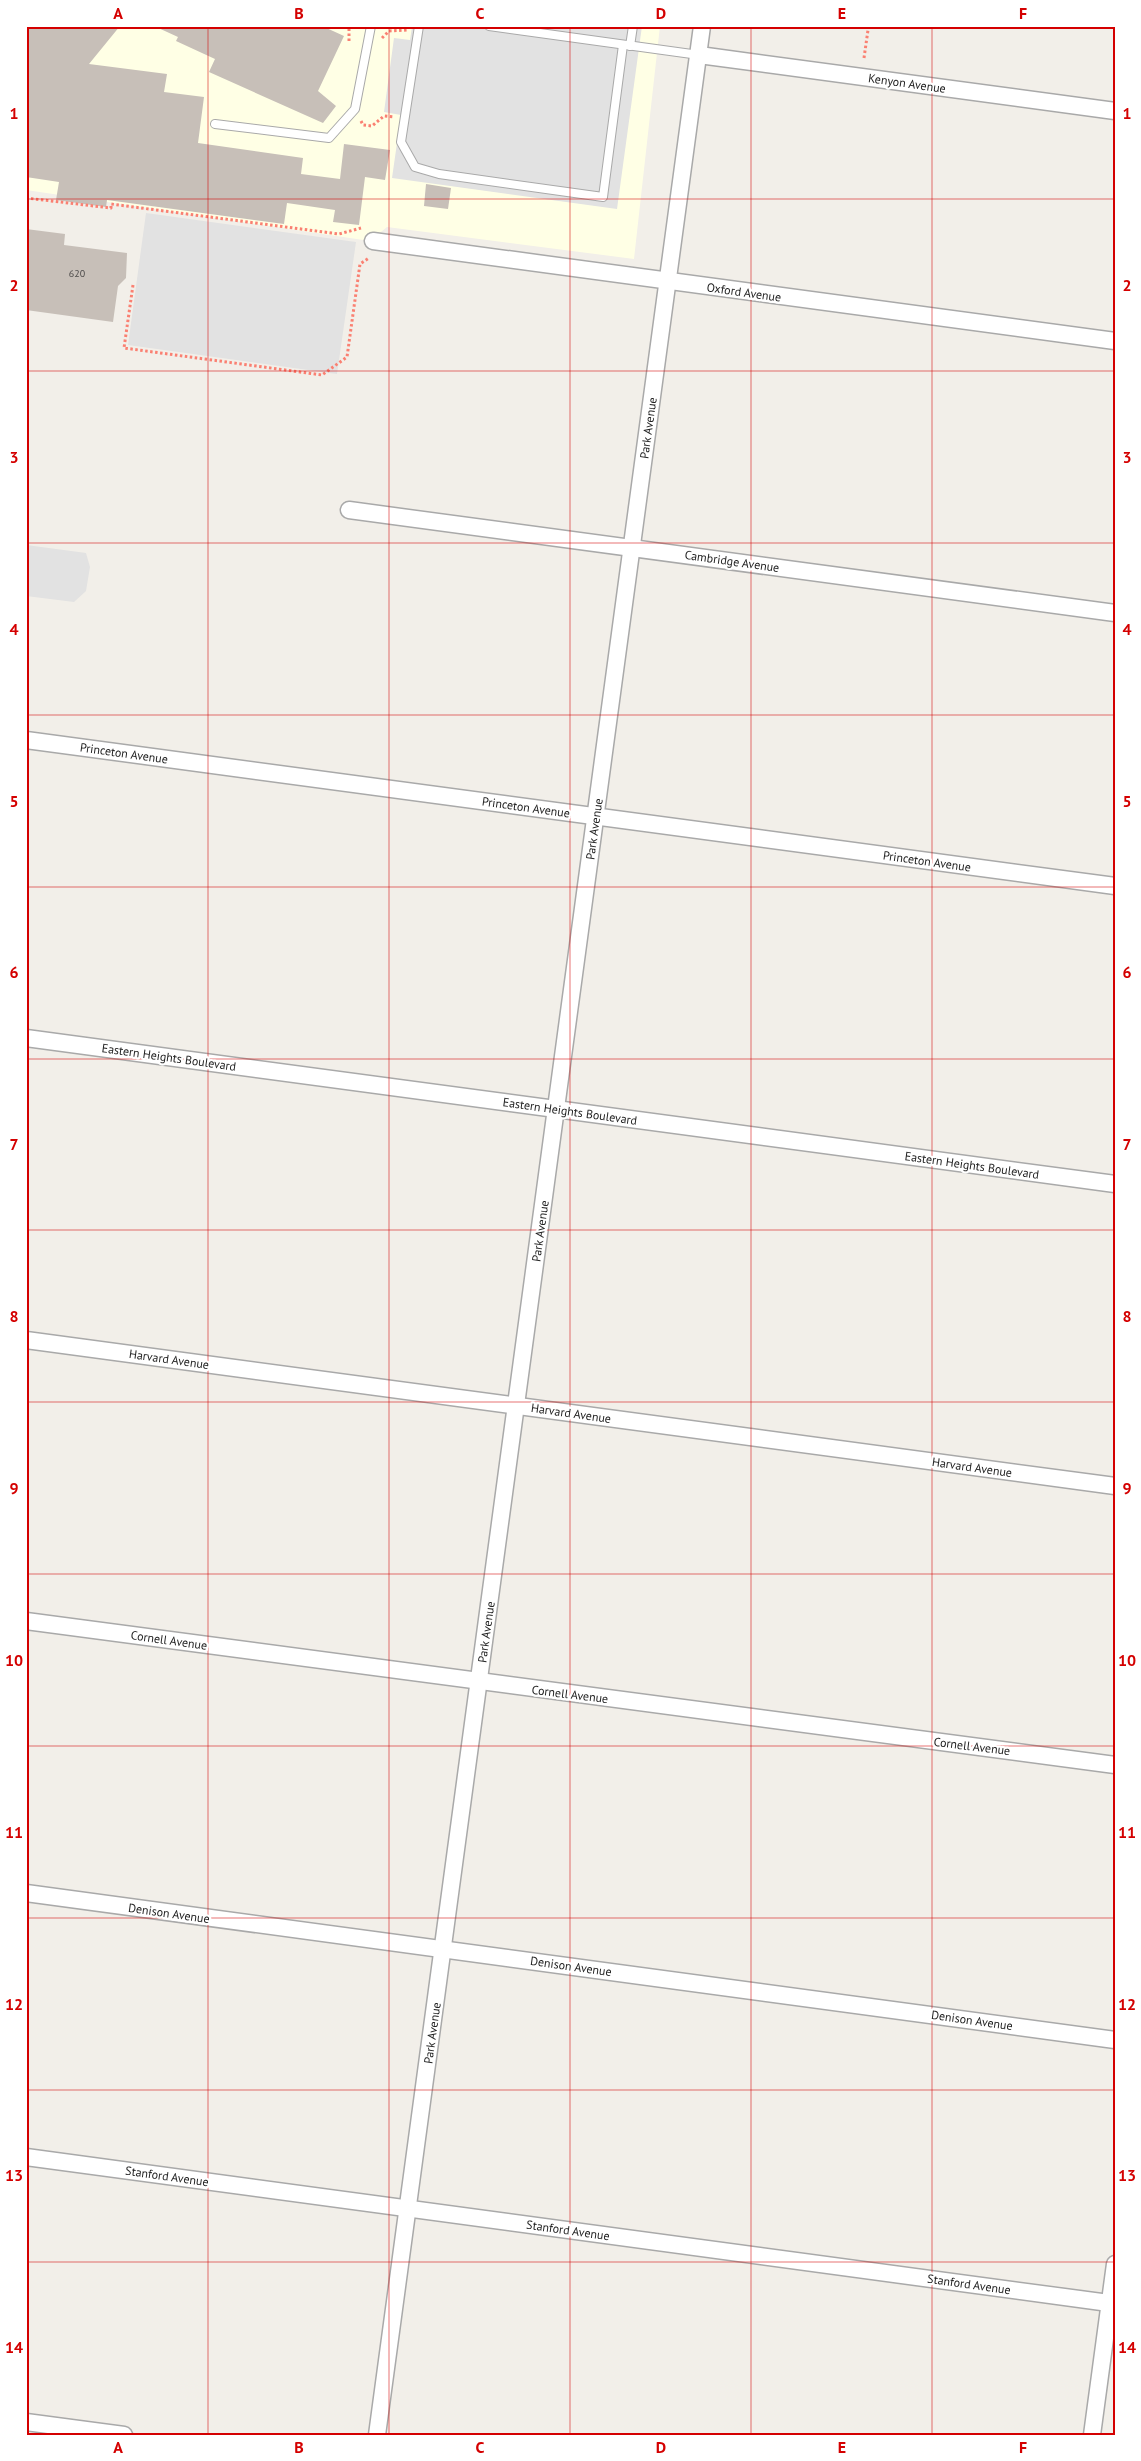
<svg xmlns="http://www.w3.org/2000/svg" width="1141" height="2461" viewBox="0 0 1141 2461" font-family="'PT Sans',sans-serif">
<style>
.education{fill:#ffffe5}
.parking{fill:#e2e2e2}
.building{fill:#c7bfb8}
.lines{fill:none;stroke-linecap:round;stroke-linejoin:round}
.lane-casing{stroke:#a9a9a9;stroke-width:10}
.street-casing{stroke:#a9a9a9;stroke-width:19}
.path{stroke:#fa8072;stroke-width:3;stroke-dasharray:2.5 2.5;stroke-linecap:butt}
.lane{stroke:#fff;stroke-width:8}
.street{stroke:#fff;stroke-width:16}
.grid{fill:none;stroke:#d40000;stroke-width:1;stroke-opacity:0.55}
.labels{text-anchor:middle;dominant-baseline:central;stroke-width:4.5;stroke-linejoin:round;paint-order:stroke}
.number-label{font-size:10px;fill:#4b4948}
.street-label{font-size:12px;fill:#222;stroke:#fff}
.neatline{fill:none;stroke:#d40000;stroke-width:2}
.grid-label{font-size:16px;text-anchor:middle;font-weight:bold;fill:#d40000}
</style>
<rect width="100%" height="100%" fill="#f2efe9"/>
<!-- education -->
<path class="education" d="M26 26H660L634 259 387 227 370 241 26 190Z"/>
<!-- parking -->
<g class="parking">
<path d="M406 26H642L617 209 392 178 401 115 384 112 394 38 410 40 412 27Z"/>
<path d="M146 213 356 242 337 374 128 345Z"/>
<path d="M26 545 86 553 90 567 86 591 74 602 26 596Z"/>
</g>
<!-- building -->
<g class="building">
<path d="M26 26H120L89 64 167 74 164 92 204 97 198 143 303 158 301 174 340 179 344 144 390 150 385 180 365 177 359 225 333 222 335 210 287 203 284 224 107 200 106 207 56 200 59 182 26 177Z"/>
<path d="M154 26H322L344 36 318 91 336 106 323 123 209 72 215 59 176 41 178 37Z"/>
<path d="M426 184 451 188 448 209 424 206Z"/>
<path d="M26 229 65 234 64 245 127 253 126 278 118 286 113 322 26 310Z"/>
</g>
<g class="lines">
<!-- lane casing -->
<g class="lane-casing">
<g id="lane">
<path d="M419 26 401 142 415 167 439 174 603 197 623 45"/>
<path d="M489 26 699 55"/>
<path d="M630 46 633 26"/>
<path d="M215 124 329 138 355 109 371 26"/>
</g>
</g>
<!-- street casing -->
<g class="street-casing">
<g id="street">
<path d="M699 55 1115 111"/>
<path d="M373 241 1115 341"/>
<path d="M349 510 1115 613"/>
<path d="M26 740 1115 886"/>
<path d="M26 1038 1115 1184"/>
<path d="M26 1340 1115 1486"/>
<path d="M26 1621 1115 1765"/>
<path d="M26 1893 1115 2040"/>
<path d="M26 2157 1109 2303"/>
<path d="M26 2422 124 2435"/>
<path d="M377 2435 702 26"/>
<path d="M1092 2435 1115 2264"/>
</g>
</g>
<!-- path -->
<g class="path">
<path d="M382 38 389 31 407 30"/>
<path d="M349 41V26"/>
<path d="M864 58 868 30"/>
<path d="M361 121 363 125 372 126 384 116 394 117"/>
<path d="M26 198 111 208V204L339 234 361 228"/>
<path d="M26 198 27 192"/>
<path d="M133 285 124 348 322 375 347 357 360 264 369 258"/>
</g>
<!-- lane -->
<use href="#lane" class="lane"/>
<!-- street -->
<use href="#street" class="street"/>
</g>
<!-- grid -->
<path class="grid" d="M208 26V2435M389 26V2435M570 26V2435M751 26V2435M932 26V2435M26 199H1115M26 371H1115M26 543H1115M26 715H1115M26 887H1115M26 1059H1115M26 1230H1115M26 1402H1115M26 1574H1115M26 1746H1115M26 1918H1115M26 2090H1115M26 2262H1115"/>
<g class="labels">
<!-- number labels -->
<g class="number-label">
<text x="77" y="273">620</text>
</g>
<!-- street labels -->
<g class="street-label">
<text transform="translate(907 83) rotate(8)">Kenyon Avenue</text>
<text transform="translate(744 292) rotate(8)">Oxford Avenue</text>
<text transform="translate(648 428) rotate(-82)">Park Avenue</text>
<text transform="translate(732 561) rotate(8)">Cambridge Avenue</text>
<text transform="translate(124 753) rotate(8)">Princeton Avenue</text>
<text transform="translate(526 807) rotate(8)">Princeton Avenue</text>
<text transform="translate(594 829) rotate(-82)">Park Avenue</text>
<text transform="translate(927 861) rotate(8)">Princeton Avenue</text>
<text transform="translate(169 1057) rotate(8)">Eastern Heights Boulevard</text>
<text transform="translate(570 1111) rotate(8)">Eastern Heights Boulevard</text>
<text transform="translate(972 1165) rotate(8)">Eastern Heights Boulevard</text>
<text transform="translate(540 1231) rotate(-82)">Park Avenue</text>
<text transform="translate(169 1359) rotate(8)">Harvard Avenue</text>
<text transform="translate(571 1413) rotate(8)">Harvard Avenue</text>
<text transform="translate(972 1467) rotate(8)">Harvard Avenue</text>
<text transform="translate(486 1632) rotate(-82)">Park Avenue</text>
<text transform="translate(169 1640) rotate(8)">Cornell Avenue</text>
<text transform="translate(570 1694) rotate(7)">Cornell Avenue</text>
<text transform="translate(972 1746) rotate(7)">Cornell Avenue</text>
<text transform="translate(169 1913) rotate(8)">Denison Avenue</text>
<text transform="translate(571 1966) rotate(8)">Denison Avenue</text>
<text transform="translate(972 2020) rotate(8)">Denison Avenue</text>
<text transform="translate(432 2033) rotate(-82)">Park Avenue</text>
<text transform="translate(167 2176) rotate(8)">Stanford Avenue</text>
<text transform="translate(568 2230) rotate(8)">Stanford Avenue</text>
<text transform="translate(969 2284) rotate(8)">Stanford Avenue</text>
</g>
</g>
<!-- border -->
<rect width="1141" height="2461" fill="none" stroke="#ffffff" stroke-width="55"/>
<rect x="28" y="28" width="1086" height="2406" class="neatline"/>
<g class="grid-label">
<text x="118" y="19">A</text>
<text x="299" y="19">B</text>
<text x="480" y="19">C</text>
<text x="661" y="19">D</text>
<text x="842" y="19">E</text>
<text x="1023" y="19">F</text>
<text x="14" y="119">1</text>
<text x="1127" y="119">1</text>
<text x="14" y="291">2</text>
<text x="1127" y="291">2</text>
<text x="14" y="463">3</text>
<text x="1127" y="463">3</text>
<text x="14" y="635">4</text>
<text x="1127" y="635">4</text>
<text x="14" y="807">5</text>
<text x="1127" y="807">5</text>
<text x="14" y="978">6</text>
<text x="1127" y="978">6</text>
<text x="14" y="1150">7</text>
<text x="1127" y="1150">7</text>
<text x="14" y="1322">8</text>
<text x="1127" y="1322">8</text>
<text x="14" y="1494">9</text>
<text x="1127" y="1494">9</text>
<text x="14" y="1666">10</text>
<text x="1127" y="1666">10</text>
<text x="14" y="1838">11</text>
<text x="1127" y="1838">11</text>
<text x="14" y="2010">12</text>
<text x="1127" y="2010">12</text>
<text x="14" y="2181">13</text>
<text x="1127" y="2181">13</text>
<text x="14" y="2353">14</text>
<text x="1127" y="2353">14</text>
<text x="118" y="2453">A</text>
<text x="299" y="2453">B</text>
<text x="480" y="2453">C</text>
<text x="661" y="2453">D</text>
<text x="842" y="2453">E</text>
<text x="1023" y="2453">F</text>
</g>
</svg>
